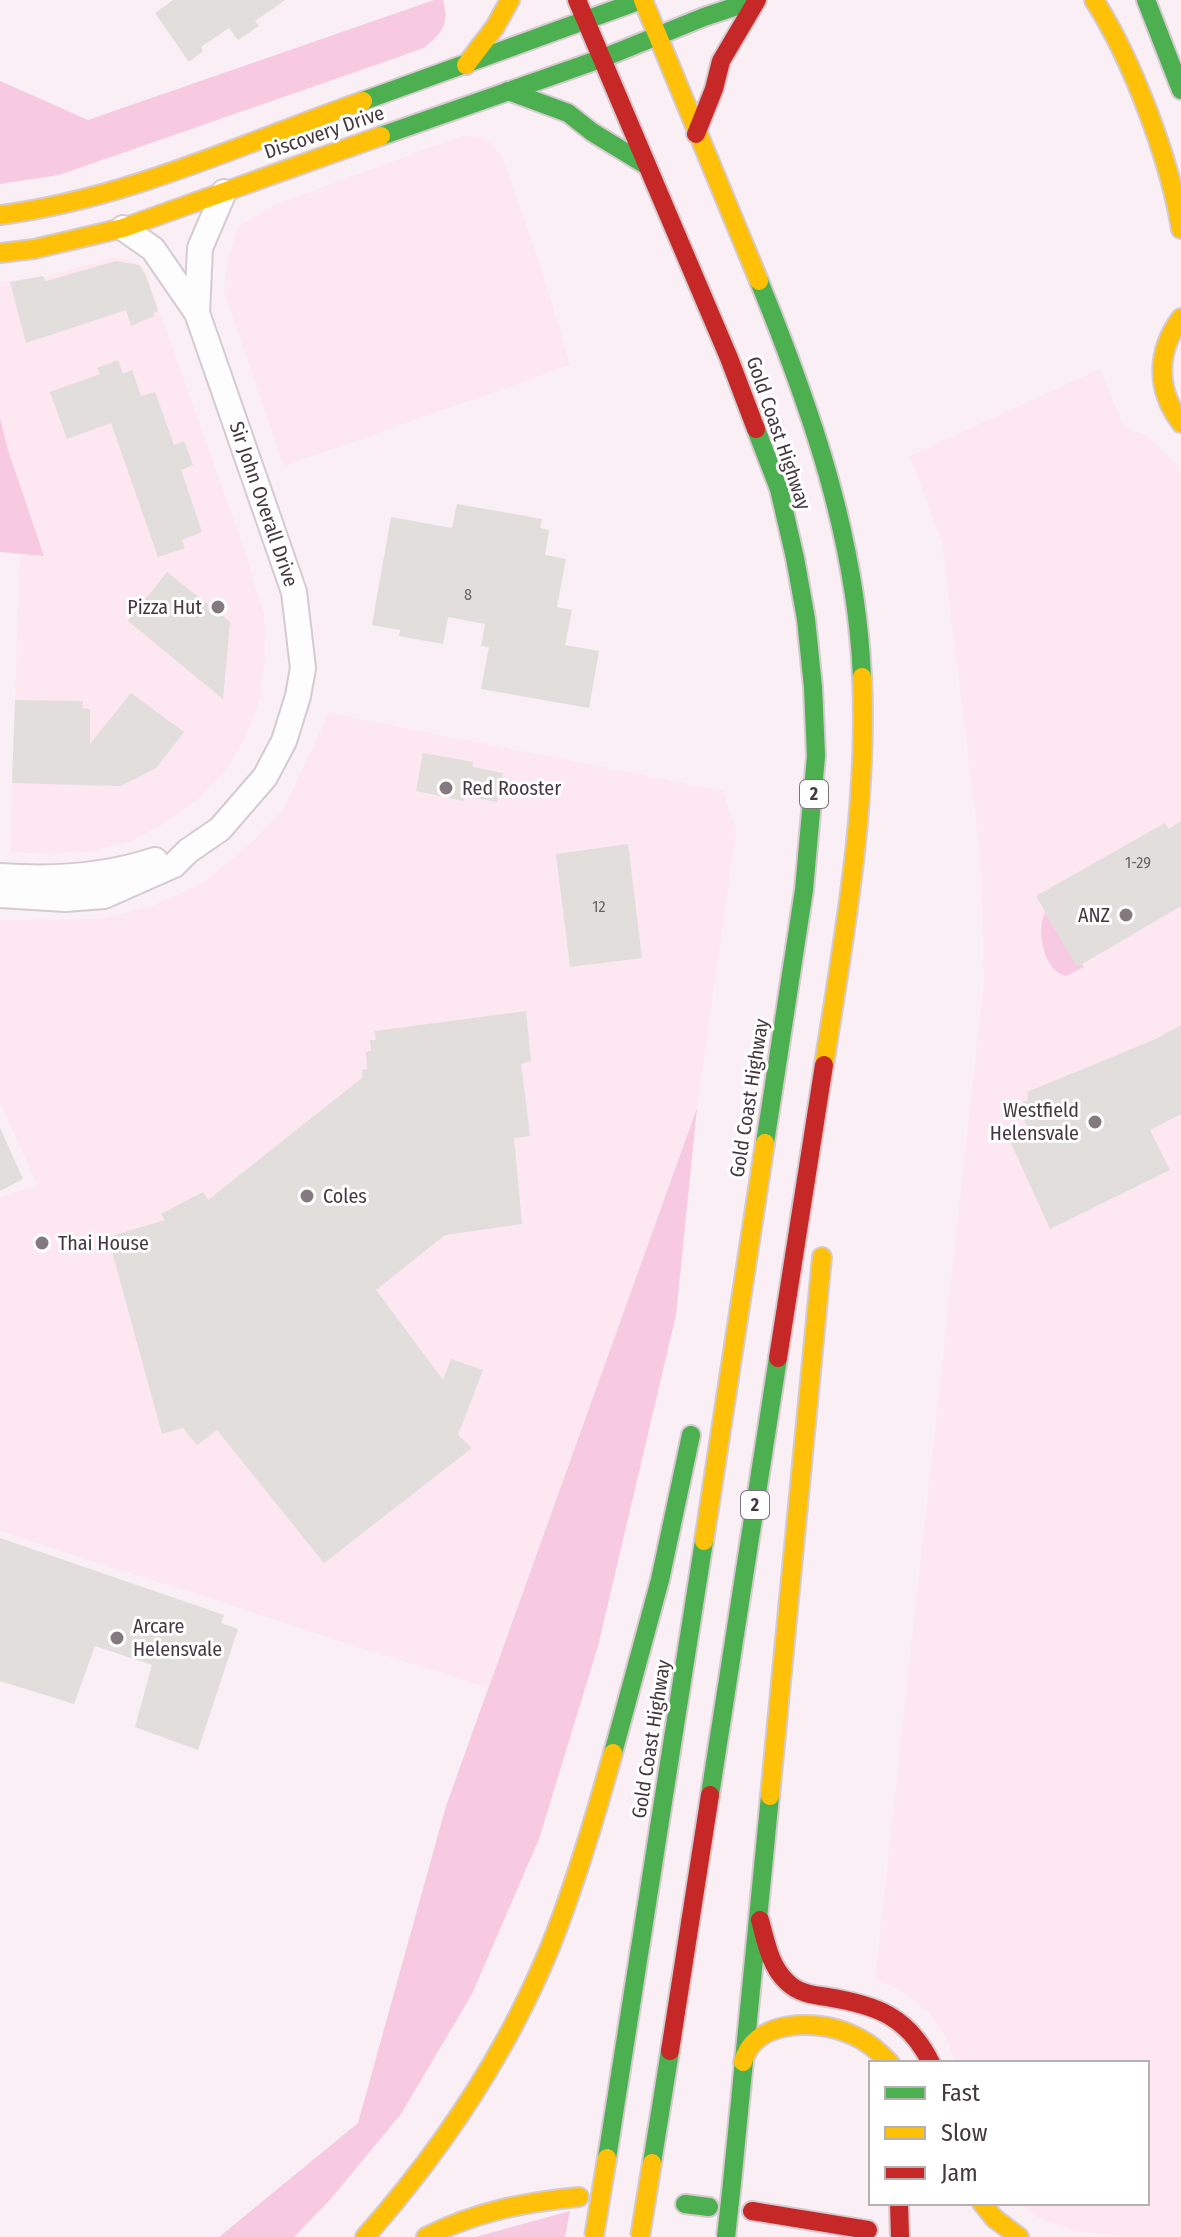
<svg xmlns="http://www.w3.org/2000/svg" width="1181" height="2237" viewBox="0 0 1181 2237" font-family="'Fira Sans Condensed',sans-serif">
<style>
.built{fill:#fde7f1}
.green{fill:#f7cae1}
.building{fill:#e1dedc}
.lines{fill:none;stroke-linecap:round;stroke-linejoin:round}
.street-casing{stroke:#d5cacf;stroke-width:28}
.fast-casing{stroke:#d5cacf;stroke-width:22}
.slow-casing{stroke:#d5cacf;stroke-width:22}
.jam-casing{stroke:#d5cacf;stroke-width:22}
.street{stroke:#fefdfd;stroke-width:24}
.fast{stroke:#4caf50;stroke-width:18}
.slow{stroke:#ffc107;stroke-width:18}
.jam{stroke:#c62828;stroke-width:18}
.fast-bridge-casing{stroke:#d5cacf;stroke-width:22;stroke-linecap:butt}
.slow-bridge-casing{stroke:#d5cacf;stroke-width:22;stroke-linecap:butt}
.jam-bridge-casing{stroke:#d5cacf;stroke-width:22;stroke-linecap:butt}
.fast-bridge{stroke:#4caf50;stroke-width:18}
.slow-bridge{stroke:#ffc107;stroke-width:18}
.jam-bridge{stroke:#c62828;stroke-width:18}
.poi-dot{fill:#84797e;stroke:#fff;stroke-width:3}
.labels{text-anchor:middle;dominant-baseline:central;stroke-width:6;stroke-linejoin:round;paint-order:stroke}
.number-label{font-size:16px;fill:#6c6266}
.shield{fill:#fff;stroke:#7d7479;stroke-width:2}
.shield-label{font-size:18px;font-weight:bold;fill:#45393f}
.street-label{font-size:20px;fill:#45393f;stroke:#fff}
.poi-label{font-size:20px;fill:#45393f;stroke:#fff;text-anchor:start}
</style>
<rect width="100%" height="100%" fill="#faeff4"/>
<!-- built -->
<g class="built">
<path d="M464 135 486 139 502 156 540 264 570 365 284 466 224 292 228 260 238 227 275 205Z"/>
<path d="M113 258 127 259 141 265 147 276 242 543 264 615 265 656 260 697 247 734 228 767 199 798 165 823 131 841 91 851 52 854 10 852 20 555H44L8 450 0 418V281L42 278Z"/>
<path d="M1100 369 1124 427 1147 436 1181 469V2237H1125L1072 2230 1044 2221 1017 2203H1147V2063H956L946 2037 929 2013 902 1991 875 1979 984 980 981 861 942 542 910 456Z"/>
<path d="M329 713 723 791 736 830 697 1108 487 1688 0 1531V1197L38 1186 0 1103V920L100 919 152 906 203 883 251 843 283 810Z"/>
</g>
<!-- green -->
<g class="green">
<path d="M434 0H443C450 24 442 33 424 48L59 175 0 184V81L88 120Z"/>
<path d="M0 418 8 450 44 556 0 552Z"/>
<path d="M1045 912 1077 966 1082 964 1084 967 1066 976C1043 971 1036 930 1045 912Z"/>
<path d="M697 1108 676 1315 598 1646 539 1839 472 1994 401 2114 329 2201 294 2237H219L358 2123 446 1806Z"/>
<path d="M570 2211 565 2237H475Z"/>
</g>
<!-- building -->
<g class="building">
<path d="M173 0H285L255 21 259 26 238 40 229 28 201 47 203 51 189 62 155 13Z"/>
<path d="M116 261 139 265 146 276 158 311 153 313 154 316 131 326 126 310 26 343 10 282 43 276 46 281Z"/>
<path d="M118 360 123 374 132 370 141 396 155 392 174 445 184 441 193 465 181 470 202 532 182 540 185 548 158 557 111 423 67 439 50 392 100 374 97 368Z"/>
<path d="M457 504 542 519 540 528 549 530 545 555 566 559 557 607 572 610 565 645 599 651 589 708 481 689 489 647 481 646 485 624 448 617 443 644 399 636 400 630 372 625 391 517 452 528Z"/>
<path d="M167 572 230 622 223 699 128 621Z"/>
<path d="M131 693 184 732 156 768 121 786 12 783 15 700 83 701 82 708 90 709V744Z"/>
<path d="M423 753 473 762V767L503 773 497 802 465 796 464 801 416 791Z"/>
<path d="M1181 821V906L1077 967 1036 896 1165 823 1169 829Z"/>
<path d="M628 844 642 958 570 967 556 854Z"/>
<path d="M526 1011 531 1061 521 1064 530 1136 514 1138 522 1224 445 1235 376 1290 443 1380 451 1359 483 1370 458 1435 472 1448 324 1563 217 1430 197 1445 183 1428 162 1434 108 1237 165 1220 161 1214 203 1192 208 1200 362 1078V1070L367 1069 366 1052 371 1051 370 1040H376L375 1031Z"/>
<path d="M1181 1025V1114L1150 1130 1170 1170 1050 1229 1011 1143 1030 1134 1018 1104 1028 1100 1027 1092 1156 1039Z"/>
<path d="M0 1128 23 1179 0 1191Z"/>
<path d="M0 1538 224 1615 221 1623 238 1629 198 1750 135 1727 152 1665 95 1646 74 1704 0 1681Z"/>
</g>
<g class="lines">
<!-- street casing -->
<g class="street-casing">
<g id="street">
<path d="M197 313 200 248 224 192"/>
<path d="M0 876C53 880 104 877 155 860"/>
<path d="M0 895 65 899 104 896 174 865 188 851 220 829 265 777 284 741 298 696 303 668 294 592 197 313 153 249 123 228"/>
</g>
</g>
<!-- fast casing -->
<g class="fast-casing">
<g id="fast">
<path d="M1146 0 1181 90"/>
<path d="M508 91 568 113 592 132 646 165"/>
<path d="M363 101 641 0"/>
<path d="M381 136 603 58 704 17 755 0"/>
<path d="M759 281C811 409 856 537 862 677"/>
<path d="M756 429 779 489 795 558 806 619 813 687 816 756 804 890 765 1143"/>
<path d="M613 1753 660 1580 691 1435"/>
<path d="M710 1795 778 1358"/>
<path d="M607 2158 704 1541"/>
<path d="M652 2163 670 2051"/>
<path d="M732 2183 770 1796"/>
<path d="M685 2204 709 2207"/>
</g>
</g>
<!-- slow casing -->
<g class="slow-casing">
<g id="slow">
<path d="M643 0 759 281"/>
<path d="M1094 0C1132 59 1170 160 1181 229"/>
<path d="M466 65 495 27 510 0"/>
<path d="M0 215C126 199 244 143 363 101"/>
<path d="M0 253 34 249 123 228 381 136"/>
<path d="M1181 318C1156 352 1156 389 1181 423"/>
<path d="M824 1065C844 936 868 808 862 677"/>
<path d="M704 1541 765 1143"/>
<path d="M770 1796 822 1257"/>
<path d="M743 2062C754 2019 817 2019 850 2034 866 2040 878 2051 890 2063"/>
<path d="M982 2203 994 2218 1019 2237"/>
<path d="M365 2237C442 2150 507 2053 551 1945 576 1882 595 1818 613 1753"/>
<path d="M426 2237C475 2212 525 2202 579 2197"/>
</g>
</g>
<!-- jam casing -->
<g class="jam-casing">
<g id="jam">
<path d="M577 0 729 358 756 429"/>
<path d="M696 134 714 89 721 61 757 0"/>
<path d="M778 1358 824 1065"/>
<path d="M760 1920C766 1942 770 1966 787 1982 798 1993 812 1995 827 1997 876 2005 908 2016 931 2063"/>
<path d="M670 2051 710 1795"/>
<path d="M752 2211 868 2230"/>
</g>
</g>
<!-- street -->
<use href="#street" class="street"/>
<!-- fast -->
<use href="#fast" class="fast"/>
<!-- slow -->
<use href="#slow" class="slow"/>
<!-- jam -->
<use href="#jam" class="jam"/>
<!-- fast-bridge casing -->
<g class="fast-bridge-casing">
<path id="fast-bridge" d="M726 2237 732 2183"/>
</g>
<!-- slow-bridge casing -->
<g class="slow-bridge-casing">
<g id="slow-bridge">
<path d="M594 2237 607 2158"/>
<path d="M640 2237 652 2163"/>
</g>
</g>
<!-- jam-bridge casing -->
<g class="jam-bridge-casing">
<path id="jam-bridge" d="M899 2203 900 2237"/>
</g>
<!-- fast-bridge -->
<use href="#fast-bridge" class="fast-bridge"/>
<!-- slow-bridge -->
<use href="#slow-bridge" class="slow-bridge"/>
<!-- jam-bridge -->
<use href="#jam-bridge" class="jam-bridge"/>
</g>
<!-- markers -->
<g class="poi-dot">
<circle cx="218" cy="607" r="8"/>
<circle cx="446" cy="788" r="8"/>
<circle cx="1126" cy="915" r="8"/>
<circle cx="1095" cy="1122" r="8"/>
<circle cx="307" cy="1196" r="8"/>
<circle cx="42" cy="1243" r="8"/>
<circle cx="117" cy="1638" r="8"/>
</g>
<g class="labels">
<!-- number labels -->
<g class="number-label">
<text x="468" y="594">8</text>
<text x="1138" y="862">1-29</text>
<text x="599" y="906">12</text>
</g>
<!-- shield labels -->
<g class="shield">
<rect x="800" y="780" width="28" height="28" rx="6"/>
<rect x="741" y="1491" width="28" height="28" rx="6"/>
</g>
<g class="shield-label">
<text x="814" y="794">2</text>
<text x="755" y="1505">2</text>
</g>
<!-- street labels -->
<g class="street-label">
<text transform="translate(324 132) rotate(-19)">Discovery Drive</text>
<text transform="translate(779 433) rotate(71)">Gold Coast Highway</text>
<text transform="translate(264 504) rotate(71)">Sir John Overall Drive</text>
<text transform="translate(749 1098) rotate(-81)">Gold Coast Highway</text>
<text transform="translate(651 1739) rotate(-81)">Gold Coast Highway</text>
</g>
<!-- poi labels -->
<g class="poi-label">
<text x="202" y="607" text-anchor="end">Pizza Hut</text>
<text x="462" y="788">Red Rooster</text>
<text x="1110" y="915" text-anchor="end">ANZ</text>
<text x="1079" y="1110" text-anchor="end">Westfield<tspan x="1079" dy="23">Helensvale</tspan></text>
<text x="323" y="1196">Coles</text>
<text x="58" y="1243">Thai House</text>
<text x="133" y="1626">Arcare<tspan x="133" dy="23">Helensvale</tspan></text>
</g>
</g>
<!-- legend -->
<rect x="869" y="2061" width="280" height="144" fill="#ffffff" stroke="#b5b0b2" stroke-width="2"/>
<rect x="885" y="2087" width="40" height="12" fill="#4caf50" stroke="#b5b0b2" stroke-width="2"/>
<text x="941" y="2101" font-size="24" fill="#45393f">Fast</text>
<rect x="885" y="2127" width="40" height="12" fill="#ffc107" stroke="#b5b0b2" stroke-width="2"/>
<text x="941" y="2141" font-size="24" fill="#45393f">Slow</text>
<rect x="885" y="2167" width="40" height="12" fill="#c62828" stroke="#b5b0b2" stroke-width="2"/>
<text x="941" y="2181" font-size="24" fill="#45393f">Jam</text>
</svg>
